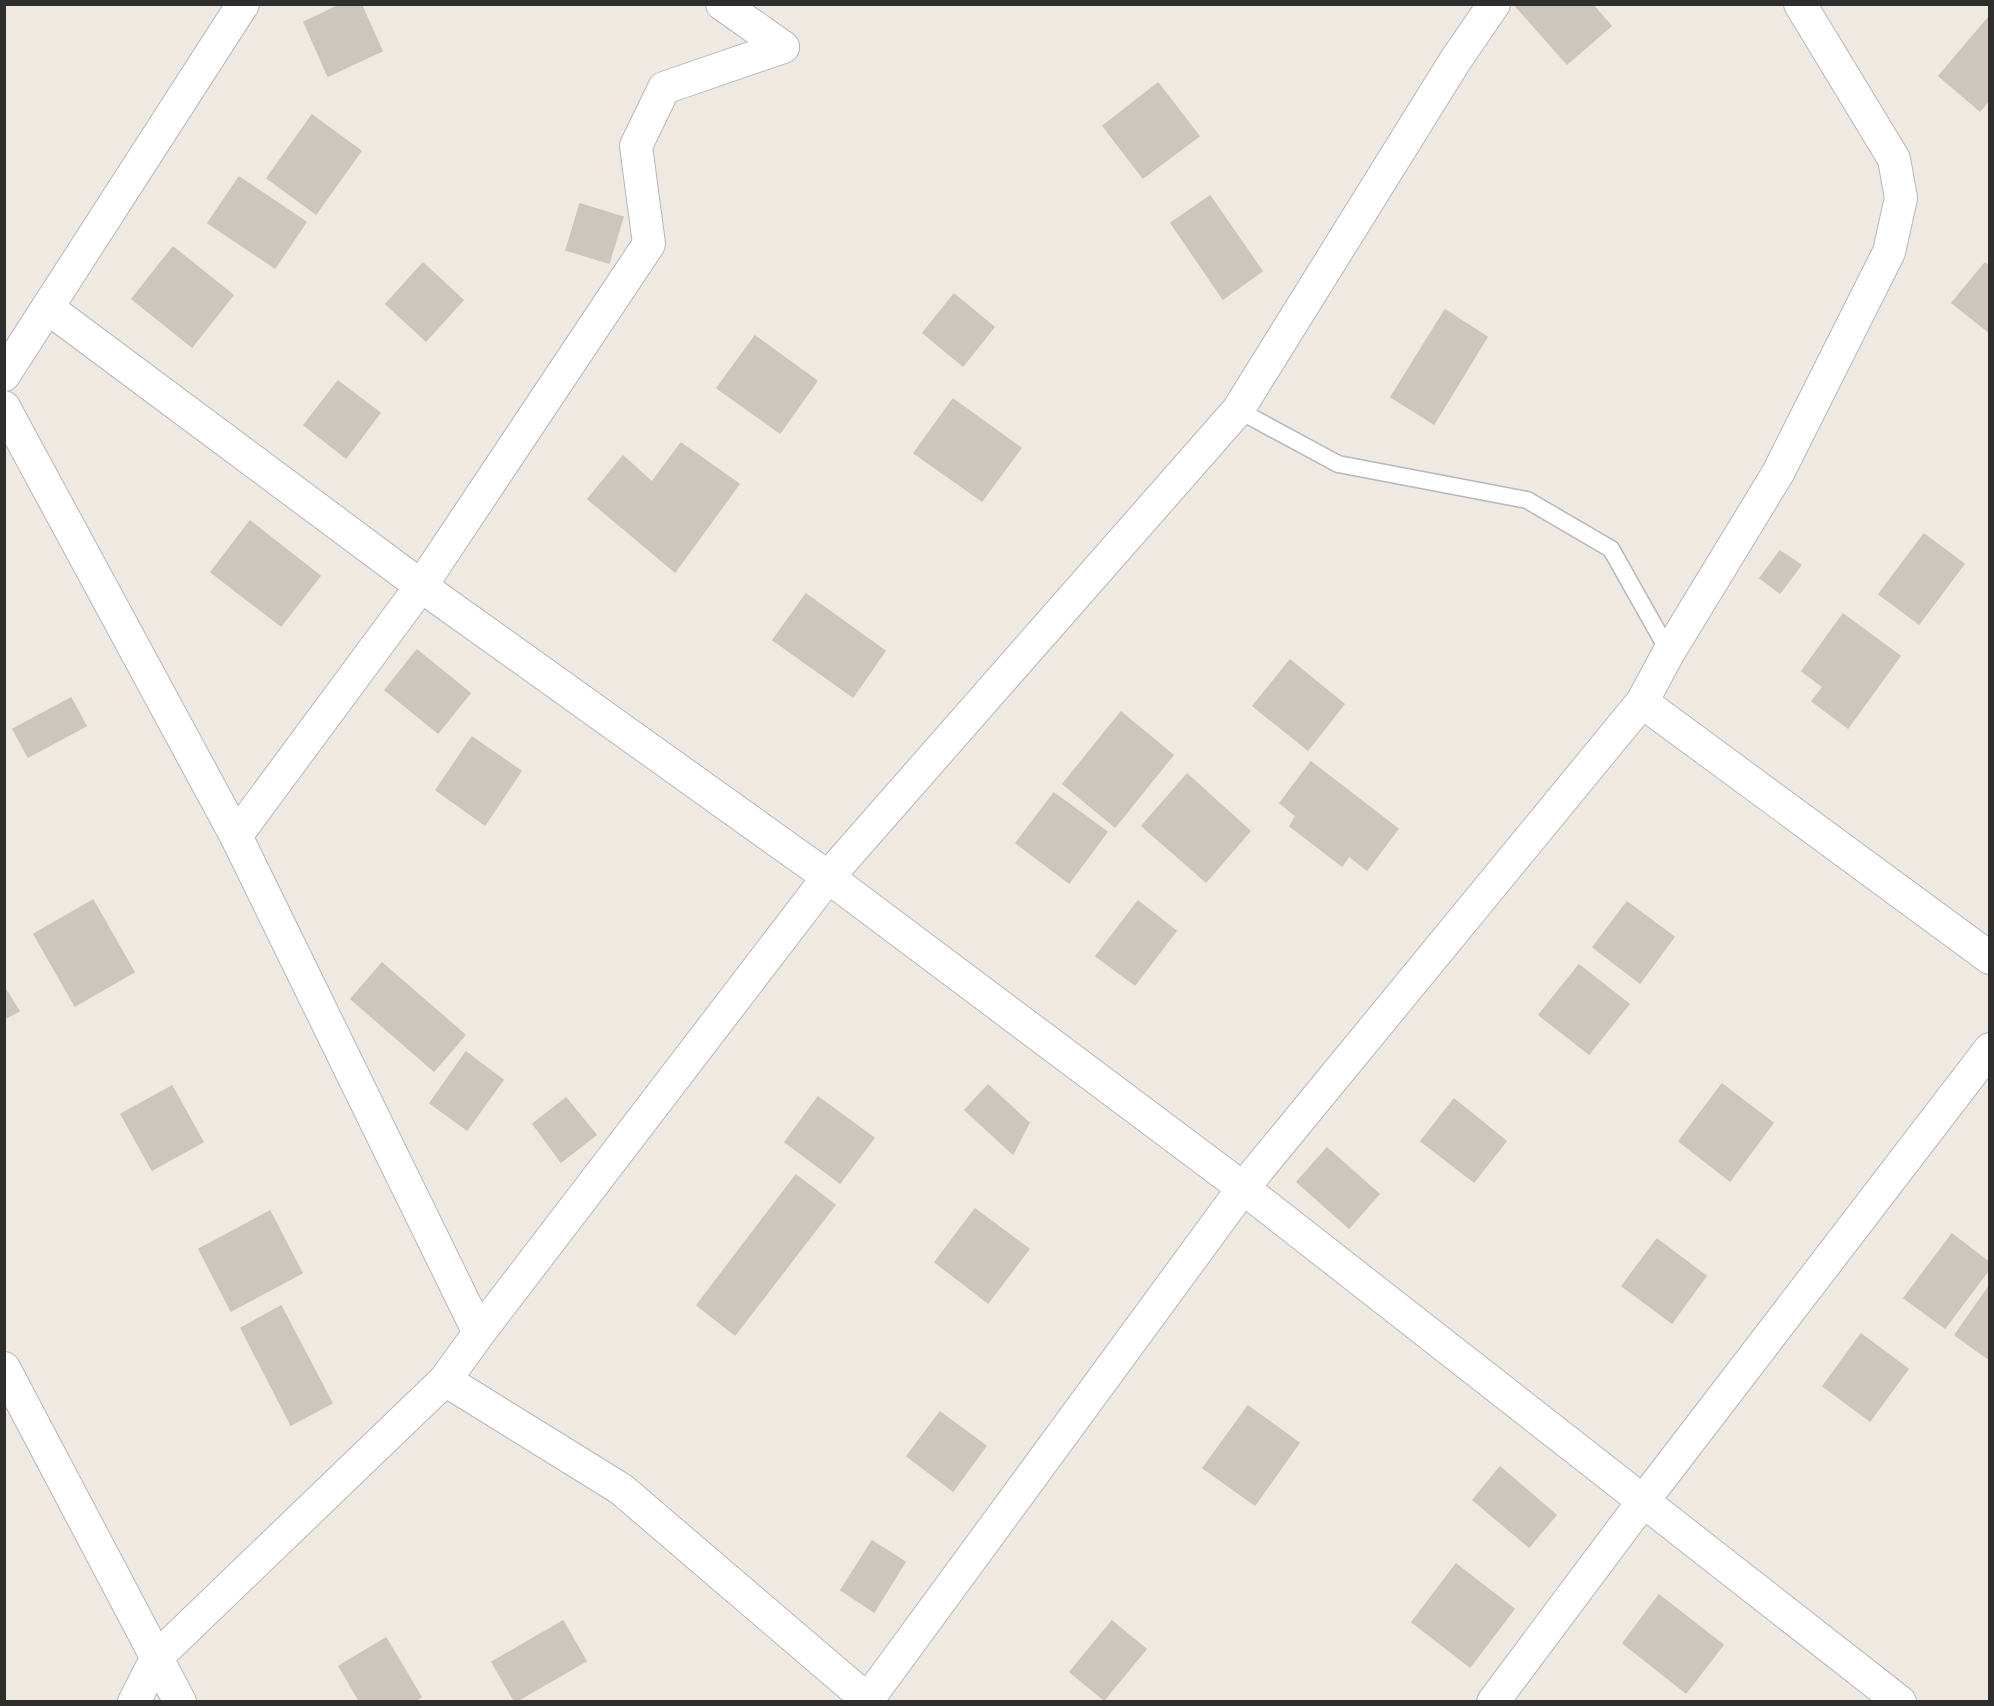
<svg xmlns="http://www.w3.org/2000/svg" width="1994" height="1706" viewBox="0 0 1994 1706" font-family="Commissioner,sans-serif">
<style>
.building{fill:#cbc7bf;stroke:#cbc5ba;stroke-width:1.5}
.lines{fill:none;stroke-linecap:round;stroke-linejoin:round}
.lane-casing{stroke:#b4b7c1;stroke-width:19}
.street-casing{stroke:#b4b7c1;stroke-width:34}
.lane{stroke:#fff;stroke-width:16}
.street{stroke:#fff;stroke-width:32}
</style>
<rect width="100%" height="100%" fill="#efe9e1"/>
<!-- building -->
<g class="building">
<path d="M342 4H361L382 51 328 76 304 22Z"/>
<path d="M1514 4H1592L1611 26 1567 64Z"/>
<path d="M1989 17 1990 99 1980 111 1939 76Z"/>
<path d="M1158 83 1199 136 1143 178 1103 126Z"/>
<path d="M312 115 361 151 316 214 267 178Z"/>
<path d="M239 177 306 222 275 268 208 223Z"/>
<path d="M1210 196 1262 271 1223 299 1171 223Z"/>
<path d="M580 204 623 217 609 263 566 250Z"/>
<path d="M173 247 233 295 192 347 132 299Z"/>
<path d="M423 263 463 300 426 341 386 304Z"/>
<path d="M1985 263 1990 267V333L1952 303Z"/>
<path d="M954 294 994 327 963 366 923 333Z"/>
<path d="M1445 310 1487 337 1434 424 1391 397Z"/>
<path d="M755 336 817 381 780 433 717 388Z"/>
<path d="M338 381 380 413 346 458 304 425Z"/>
<path d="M953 399 1021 448 982 501 914 453Z"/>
<path d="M681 443 739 484 710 524 652 482Z"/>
<path d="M623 456 652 482 710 524 675 572 588 499Z"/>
<path d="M250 521 320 576 281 626 211 572Z"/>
<path d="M1924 534 1964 564 1919 624 1879 594Z"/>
<path d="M1780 551 1801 565 1780 593 1760 578Z"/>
<path d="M806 594 885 651 853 697 773 640Z"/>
<path d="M1843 614 1900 656 1848 728 1812 701 1823 687 1802 671Z"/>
<path d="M417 650 470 693 438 733 385 690Z"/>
<path d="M1290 660 1344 704 1308 750 1253 706Z"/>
<path d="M71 698 86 726 28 757 13 729Z"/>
<path d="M1121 712 1173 755 1115 827 1063 784Z"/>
<path d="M472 737 521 771 485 825 436 790Z"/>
<path d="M1311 762 1398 829 1367 870 1349 856 1342 866 1290 826 1296 816 1280 803Z"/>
<path d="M1187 774 1250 831 1206 882 1142 826Z"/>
<path d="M1054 793 1107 832 1069 883 1016 843Z"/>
<path d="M93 900 134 972 75 1006 34 934Z"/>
<path d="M1138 901 1176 931 1135 985 1096 956Z"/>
<path d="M1627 902 1674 937 1640 983 1593 947Z"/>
<path d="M382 963 465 1035 434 1071 351 999Z"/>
<path d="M1579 965 1629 1004 1589 1054 1539 1015Z"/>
<path d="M4 987 19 1011 4 1019Z"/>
<path d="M466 1052 503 1080 467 1130 430 1103Z"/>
<path d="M1722 1084 1773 1123 1730 1181 1679 1141Z"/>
<path d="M988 1085 1029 1123 1013 1154 965 1110Z"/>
<path d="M172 1086 203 1142 152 1170 121 1114Z"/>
<path d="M818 1097 874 1138 840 1183 785 1142Z"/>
<path d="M566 1098 596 1135 561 1162 533 1124Z"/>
<path d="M1454 1099 1506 1141 1474 1182 1421 1141Z"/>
<path d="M1327 1148 1379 1194 1349 1228 1297 1182Z"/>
<path d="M796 1175 835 1205 735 1335 697 1305Z"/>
<path d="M975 1209 1029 1249 988 1303 935 1262Z"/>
<path d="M270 1211 302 1273 231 1311 199 1249Z"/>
<path d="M1952 1234 1990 1263V1268L1945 1328 1904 1298Z"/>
<path d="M1657 1239 1706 1276 1672 1323 1622 1286Z"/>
<path d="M1990 1285V1360L1955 1335Z"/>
<path d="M281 1306 332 1403 291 1425 241 1328Z"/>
<path d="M1861 1334 1908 1369 1870 1421 1823 1386Z"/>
<path d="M1248 1406 1299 1443 1255 1505 1203 1468Z"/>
<path d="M940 1412 986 1446 953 1491 907 1456Z"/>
<path d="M1500 1467 1556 1515 1529 1547 1473 1500Z"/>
<path d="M872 1541 905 1562 874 1612 841 1590Z"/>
<path d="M1456 1564 1514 1609 1470 1667 1412 1622Z"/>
<path d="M1659 1595 1723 1645 1686 1693 1623 1643Z"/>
<path d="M563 1621 586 1661 515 1702 492 1662Z"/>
<path d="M1112 1621 1146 1649 1104 1700 1070 1672Z"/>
<path d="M386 1638 421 1697 413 1702H360L339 1666Z"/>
</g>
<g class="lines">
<!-- lane casing -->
<g class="lane-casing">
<path id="lane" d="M1238 410 1338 464 1527 500 1611 549 1669 652"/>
</g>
<!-- street casing -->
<g class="street-casing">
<g id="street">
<path d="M722 4 783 47"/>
<path d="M48 308 421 586 828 877 1243 1188 1900 1702"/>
<path d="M4 375 243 4"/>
<path d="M4 407 236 836 479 1333"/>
<path d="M1642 702 1990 958"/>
<path d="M236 836 421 586 649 244 636 146 664 88 783 47"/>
<path d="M4 1368 180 1702"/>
<path d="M445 1380 621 1489 870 1702"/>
<path d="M134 1702 157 1657 445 1380 479 1333 828 877 1238 410 1455 61 1494 4"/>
<path d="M866 1702 1243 1188 1642 702 1669 652 1778 473 1889 252 1901 198 1894 159 1800 4"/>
<path d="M1493 1702 1644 1500 1990 1049"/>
</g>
</g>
<!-- lane -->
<use href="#lane" class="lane"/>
<!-- street -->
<use href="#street" class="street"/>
</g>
<!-- border -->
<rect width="1994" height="1706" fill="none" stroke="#2e2e2e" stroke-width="12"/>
</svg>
